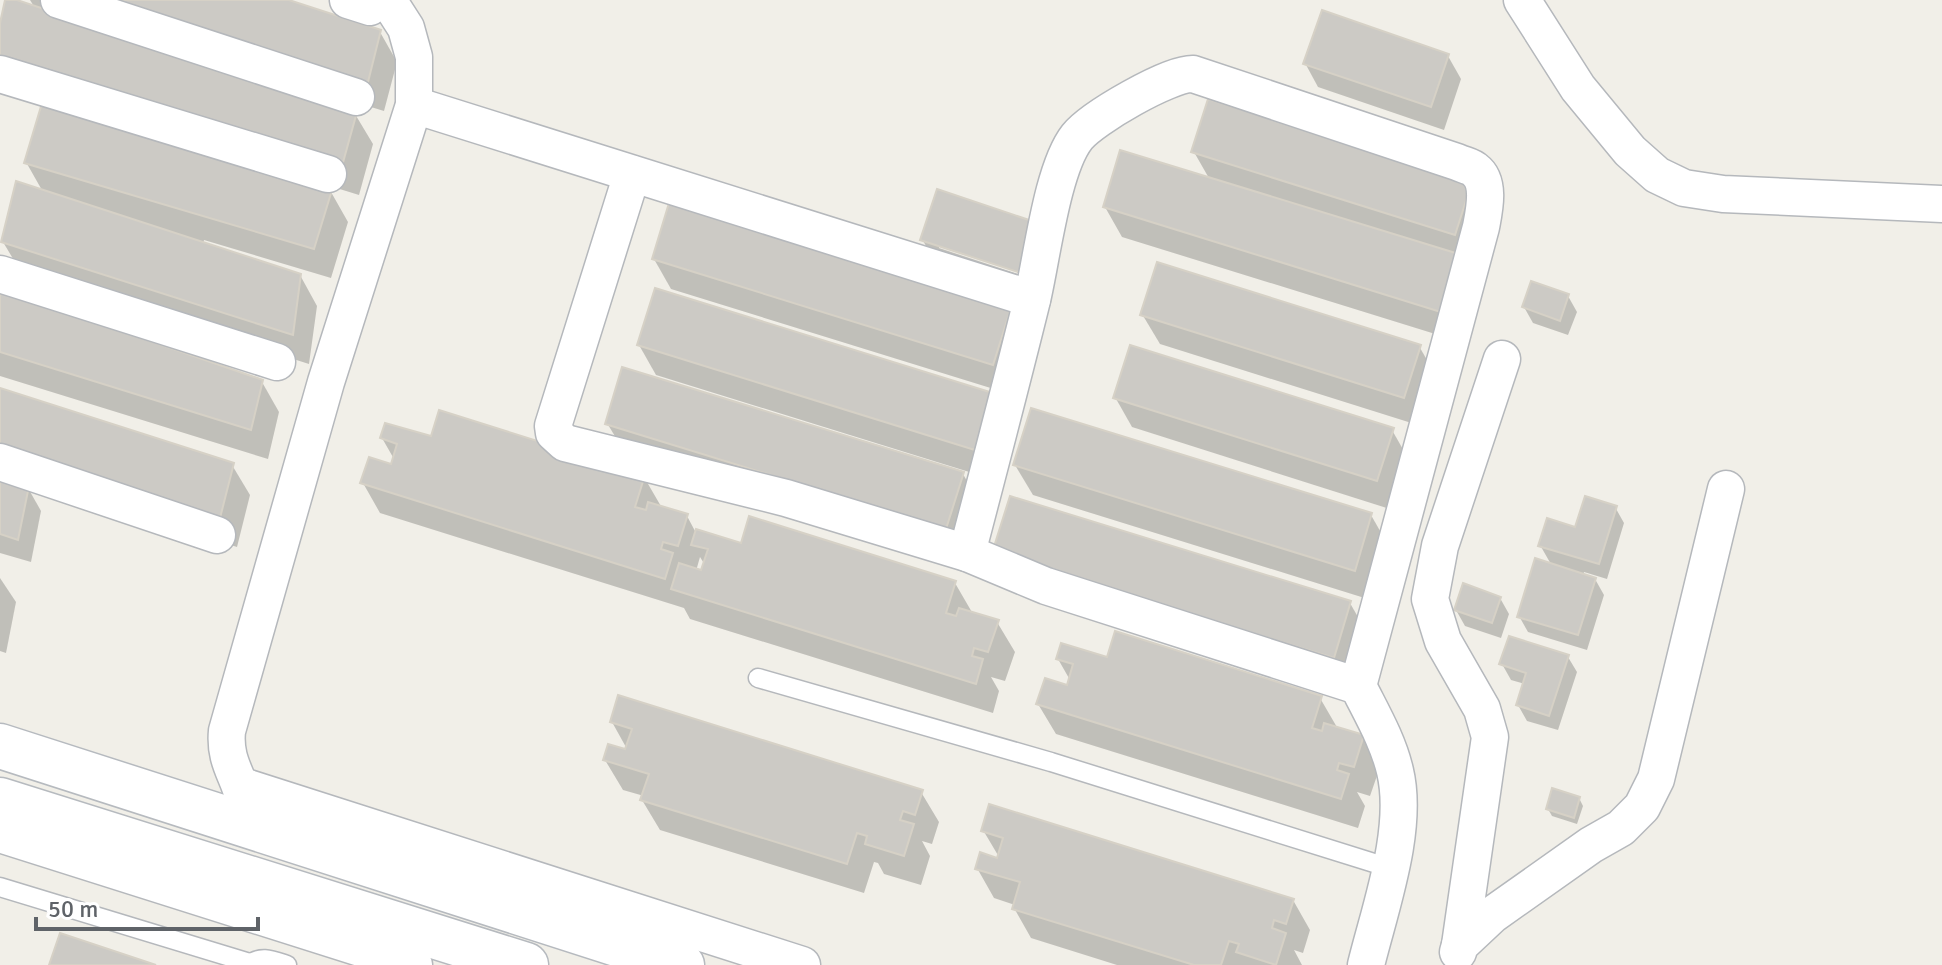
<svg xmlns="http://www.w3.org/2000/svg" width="1942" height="965" viewBox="0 0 1942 965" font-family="Signika,sans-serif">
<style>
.shadow{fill:#0003;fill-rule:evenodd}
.building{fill:#cccac5;stroke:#d6d1c6;stroke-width:2}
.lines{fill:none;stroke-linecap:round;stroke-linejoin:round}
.service-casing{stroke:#b5b8bc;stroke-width:21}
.minor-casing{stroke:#b5b8bc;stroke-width:39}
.secondary-casing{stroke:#b6babf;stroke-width:47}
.service{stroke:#fff;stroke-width:18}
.minor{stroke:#fff;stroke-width:36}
.secondary{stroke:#fff;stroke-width:44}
</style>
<rect width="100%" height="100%" fill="#f1efe8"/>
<!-- shadow -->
<g class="shadow">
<path d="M7 0 35 8 30 0H283L380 32 397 62 384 111 59 12 355 114 373 144 359 195 11 87 0 31Z"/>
<path d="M1448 56 1461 79 1444 130 1318 87 1305 63Z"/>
<path d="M1194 152 1471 184 1461 342 1122 237 1105 207 1210 180Z"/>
<path d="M26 162 331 192 348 222 331 278 204 240 203 244 300 275 317 306 309 364 21 272 3 242 43 192Z"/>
<path d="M1040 226 1037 296 936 263 922 239ZM939 244 1034 275 1033 279 939 248Z"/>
<path d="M654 259 1010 309 1027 339 1010 394 671 289Z"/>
<path d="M0 291 262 382 279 412 268 459 0 376Z"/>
<path d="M1568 296 1577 312 1568 335 1533 323 1524 307Z"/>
<path d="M1142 314 1419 346 1436 376 1421 426 1160 344Z"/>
<path d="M639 345 995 395V480L656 375Z"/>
<path d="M0 390 232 465 250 495 237 547 0 469Z"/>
<path d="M1115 397 1392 430 1409 460 1393 510 1132 427Z"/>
<path d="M607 423 963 474 980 504 963 558 625 453Z"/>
<path d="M382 438 432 439 644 477 662 508 687 516 695 531 742 545 955 583 973 614 997 622 1015 652 1005 681 991 677 999 691 993 713 690 619 684 608 380 513 363 483 392 467 394 459ZM700 557 705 565 703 573 696 571Z"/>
<path d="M1015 465 1371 515 1388 545 1371 600 1033 495Z"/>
<path d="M0 479 28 488 41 511 31 562 0 553Z"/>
<path d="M1615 507 1624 523 1607 579 1584 572 1583 576 1595 579 1604 595 1587 650 1528 632 1519 616 1552 566 1540 545 1577 530Z"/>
<path d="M994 553 1350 603 1367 633 1351 687Z"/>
<path d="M0 578 16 602 6 653 0 651Z"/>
<path d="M1500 598 1509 614 1501 638 1465 626 1456 610Z"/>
<path d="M1568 657 1577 672 1558 730 1527 721 1518 705 1525 684 1511 680 1502 664Z"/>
<path d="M1058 659 1108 660 1320 698 1338 729 1363 737 1380 767 1370 796 1357 792 1365 806 1358 828 1056 734 1038 704 1068 688 1070 680Z"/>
<path d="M612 722 921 792 939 822 932 844 922 841 930 856 921 885 884 874 878 863 874 862 864 893 660 830 642 800 644 796 623 790 605 760 627 752V749Z"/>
<path d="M1579 798 1583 806 1577 824 1552 816 1548 809Z"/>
<path d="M983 830 1293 900 1310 930 1303 953 1294 950 1302 965H1117L1031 938 1014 908 1015 905 994 898 977 868 998 860 999 857Z"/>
</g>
<!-- building -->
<g class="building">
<path d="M5 0H17L357 112 342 166 0 60V23Z"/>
<path d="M98 0H289L381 30 368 82Z"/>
<path d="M1322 10 1449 54 1431 107 1303 64Z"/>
<path d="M1208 99 1472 182 1455 235 1191 152Z"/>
<path d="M42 103 332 190 314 249 24 163Z"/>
<path d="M1120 150 1462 255 1444 313 1103 207Z"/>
<path d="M16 181 301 274 293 335 1 242Z"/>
<path d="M937 189 1041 224 1024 274 920 240Z"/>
<path d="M669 203 1011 308 993 365 652 259Z"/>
<path d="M1157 262 1421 345 1404 398 1140 315Z"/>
<path d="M1531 281 1569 294 1560 321 1522 307Z"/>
<path d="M655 288 996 394 978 451 637 345Z"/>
<path d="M0 289 263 380 251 430 0 352Z"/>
<path d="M1130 345 1394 428 1377 481 1113 398Z"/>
<path d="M622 367 964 472 946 529 605 424Z"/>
<path d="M0 388 234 463 220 518 0 446Z"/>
<path d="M1031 408 1372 513 1355 571 1013 465Z"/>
<path d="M439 410 645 475 635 507 646 510 648 502 688 514 678 546 663 542 661 549 673 553 665 579 360 483 369 457 391 464 397 444 380 438 385 423 431 436Z"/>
<path d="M0 477 29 486 18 540 0 534Z"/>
<path d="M1010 496 1351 601 1334 658 992 553Z"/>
<path d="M1585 496 1617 506 1599 564 1538 546 1547 518 1575 527Z"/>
<path d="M749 516 956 581 946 613 956 616 959 608 999 620 988 652 974 648 972 656 983 659 976 684 671 589 679 563 701 570 708 549 691 545 696 529 741 543Z"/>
<path d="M1535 558 1596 578 1578 635 1517 617Z"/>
<path d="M1463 583 1501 597 1492 623 1454 610Z"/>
<path d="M1115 631 1322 696 1312 728 1322 731 1324 723 1364 735 1354 767 1339 763 1337 770 1349 774 1341 799 1036 704 1045 678 1067 685 1073 664 1056 659 1061 643 1107 657Z"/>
<path d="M1509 636 1569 655 1549 716 1516 705 1526 673 1499 664Z"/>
<path d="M618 695 923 790 915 815 903 811 900 820 914 824 904 856 865 844 867 836 857 833 847 864 640 800 649 774 603 760 608 744 625 749 632 729 610 722Z"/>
<path d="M1552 788 1580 797 1574 818 1546 809Z"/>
<path d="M989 804 1294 899 1286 924 1274 920 1272 928 1286 933 1276 965 1236 952 1239 944 1229 941 1221 965H1194L1012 909 1020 882 975 869 980 852 997 858 1003 838 981 831Z"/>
<path d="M60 933 156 965H49Z"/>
</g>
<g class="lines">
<!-- service casing -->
<g class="service-casing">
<g id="service">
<path d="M758 678 1051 762 1390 868"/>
<path d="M0 887 250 963"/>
<path d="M248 965C261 955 272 960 287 965"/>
</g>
</g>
<!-- minor casing -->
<g class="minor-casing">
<g id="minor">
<path d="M59 0 356 97"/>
<path d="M348 0 370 7"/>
<path d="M1522 0 1578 88 1630 151 1657 175 1684 188 1723 194 1942 204"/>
<path d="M0 74 328 174"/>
<path d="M414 105 1032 299"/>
<path d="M632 174 553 426 554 433 565 443 786 498 967 553 1046 586 1358 686C1372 714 1388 741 1395 771 1409 829 1380 908 1366 965"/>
<path d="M0 274 277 362"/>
<path d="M0 462 217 535"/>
<path d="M967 553C989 469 1011 385 1032 300 1042 258 1052 169 1077 137 1092 118 1170 73 1193 74L1457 162C1463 165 1471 166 1475 170 1491 182 1484 211 1481 227L1358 686"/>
<path d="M242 786 802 965"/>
<path d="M244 824C250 783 223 771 227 731L326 382 414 105V57L406 28 388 0"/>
<path d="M0 834 414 965"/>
<path d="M1460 945 1490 737 1482 709 1443 641 1430 599 1440 546 1502 359"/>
<path d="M1458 952 1460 945 1492 915 1591 845 1621 828 1642 807 1656 779 1726 489"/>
</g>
</g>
<!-- secondary casing -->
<g class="secondary-casing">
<g id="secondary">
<path d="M0 746 682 965"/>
<path d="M0 800 526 965"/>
</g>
</g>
<!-- service -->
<use href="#service" class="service"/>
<!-- minor -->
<use href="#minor" class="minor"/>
<!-- secondary -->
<use href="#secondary" class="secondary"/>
</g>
<!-- scale -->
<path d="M36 917v12h222v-12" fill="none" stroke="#5f6368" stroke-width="4"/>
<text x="48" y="917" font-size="24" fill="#5f6368" stroke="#ffffff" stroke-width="6" paint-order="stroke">50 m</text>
</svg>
